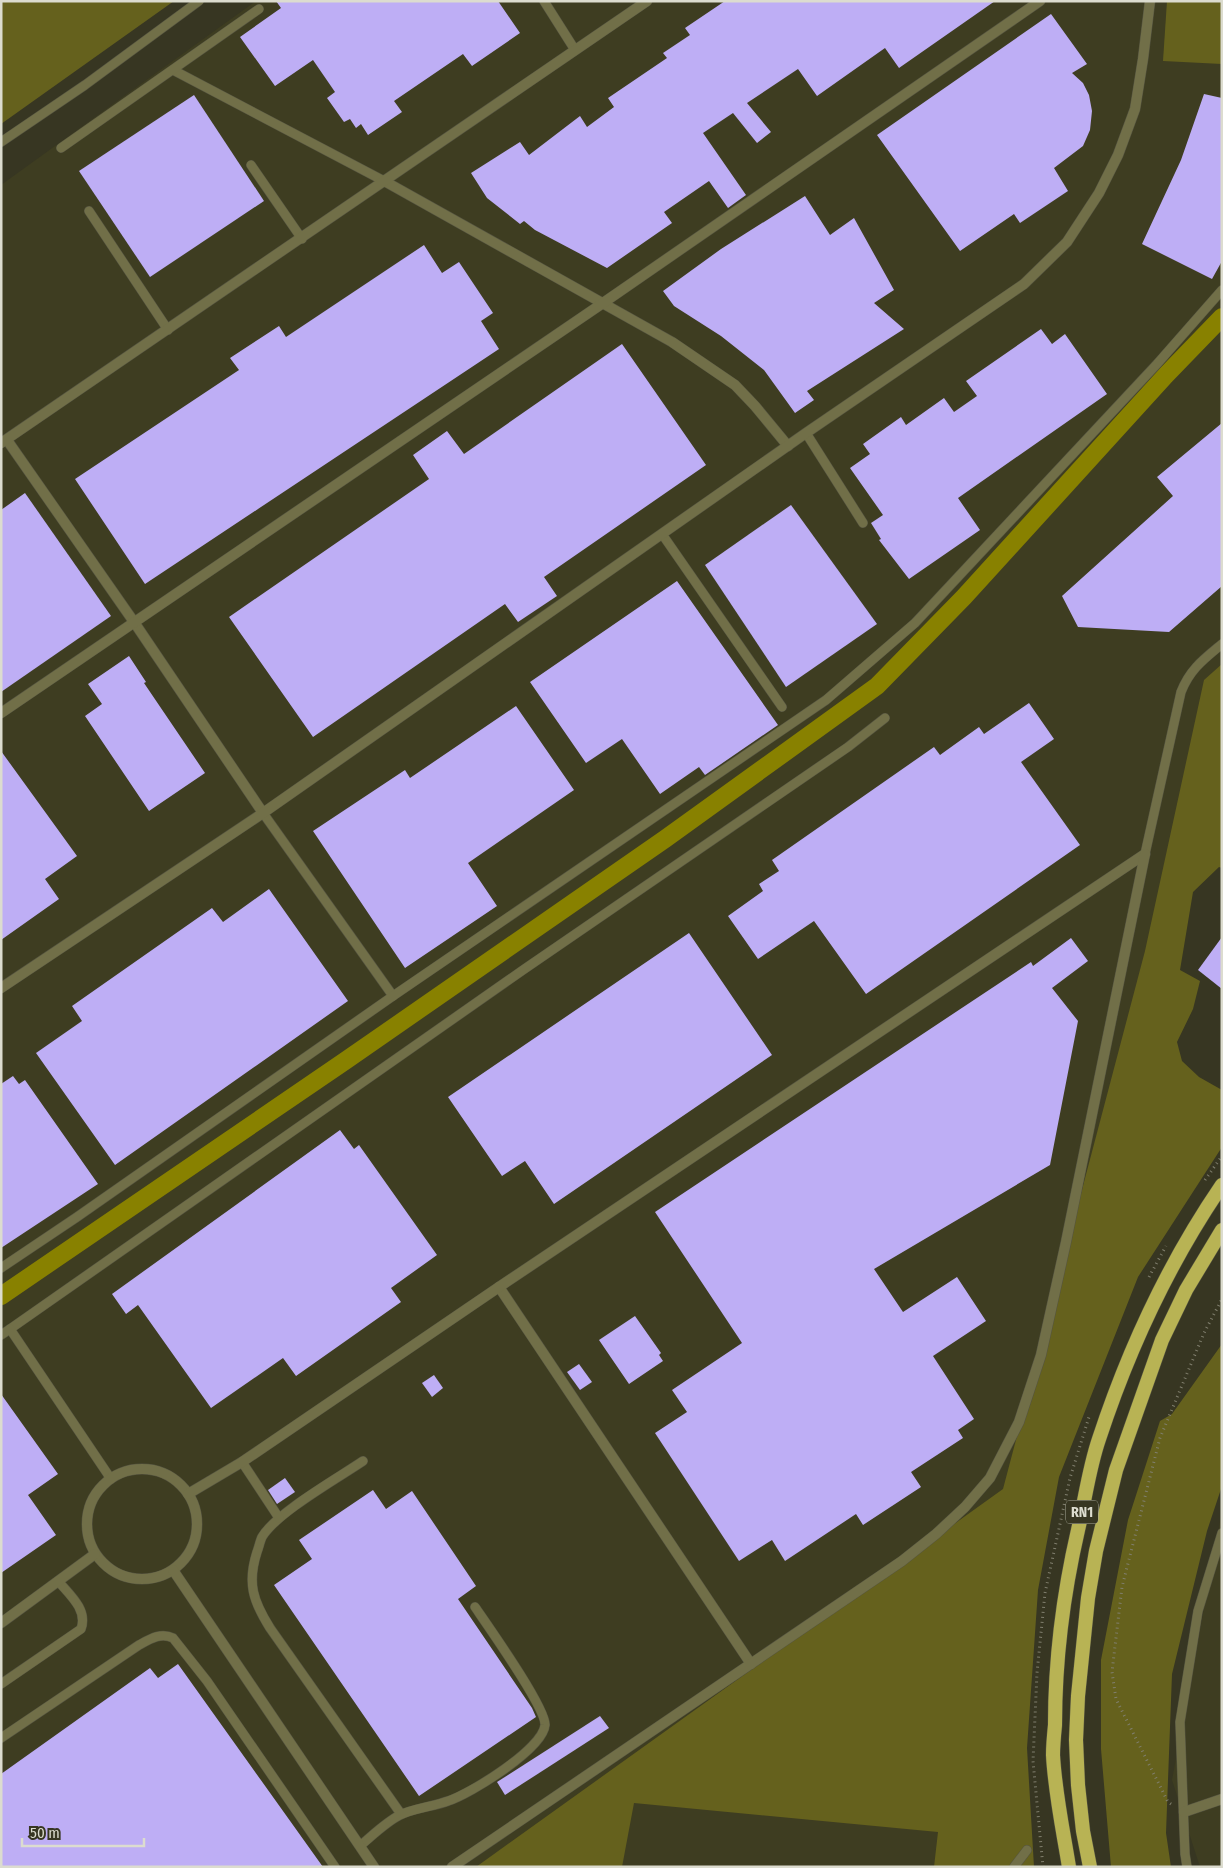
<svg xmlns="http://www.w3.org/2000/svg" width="1223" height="1868" viewBox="0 0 1223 1868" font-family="'Fira Sans Condensed',sans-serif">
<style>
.built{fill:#3e3d21}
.green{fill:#65611d}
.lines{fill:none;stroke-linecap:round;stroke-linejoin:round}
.canal{stroke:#888100;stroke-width:18}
.building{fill:#beaef5}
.service-casing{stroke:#555441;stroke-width:10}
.minor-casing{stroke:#555441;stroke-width:11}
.trunk-casing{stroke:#555441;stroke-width:15}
.path{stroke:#807f6e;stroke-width:3;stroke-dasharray:1 4;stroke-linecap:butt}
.service{stroke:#716f48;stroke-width:9}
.minor{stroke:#716f48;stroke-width:10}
.trunk{stroke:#b8b354;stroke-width:14}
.labels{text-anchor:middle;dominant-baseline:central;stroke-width:5;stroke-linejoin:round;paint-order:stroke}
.shield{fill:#373622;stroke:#aaaa9b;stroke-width:1}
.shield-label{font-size:14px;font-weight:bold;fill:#dcdccf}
</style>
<rect width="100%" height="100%" fill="#373622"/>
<!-- built -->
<g class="built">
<path d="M256 1H1222V697L949 1867H1V185Z"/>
<path d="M1222 1511V1867H1200L1172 1780Z"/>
</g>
<!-- green -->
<g class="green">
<path d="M1 1H174L1 124Z"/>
<path d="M1167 1H1222V64L1163 61Z"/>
<path d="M1222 664V868L1219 867 1193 892 1180 970 1200 981 1193 1009 1177 1042 1182 1061 1199 1077 1222 1090V1147L1138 1277 1059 1477 1038 1590 1027 1748 1034 1867H934L938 1832 634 1803 622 1867H476L1003 1489 1145 951 1204 680Z"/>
<path d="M1222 1344V1486L1207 1531 1172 1674 1166 1833 1171 1867H1111L1101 1749V1660L1128 1520 1160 1421 1172 1414Z"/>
</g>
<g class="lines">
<!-- canal -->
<path class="canal" d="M1 1296 345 1061 665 839 877 686 964 597 1166 375 1222 317"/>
</g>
<!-- building -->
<g class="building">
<path d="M276 1H498L520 33 472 66 463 54 394 101 402 112 368 135 361 124 356 128 350 119 344 122 327 98 335 92 313 60 275 86 240 37 281 8Z"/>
<path d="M725 1H995L899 68 885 48 817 96 798 69 747 103 771 132 757 143 733 113 703 133 746 195 728 208 709 181 664 212 672 223 607 268 535 230 524 221 520 224 487 198 471 173 520 142 529 155 580 116 587 127 614 107 608 98 667 58 663 53 690 35 685 28Z"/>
<path d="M1051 14 1087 64 1072 73 1083 83 1089 95 1092 111 1090 130 1083 146 1054 168 1068 191 1020 223 1014 214 960 251 877 135Z"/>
<path d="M1204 94 1222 98V261L1212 279 1142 244 1181 160Z"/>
<path d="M194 95 264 201 150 277 79 171Z"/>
<path d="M805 196 830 235 854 218 894 290 874 303 904 329 807 391 814 400 795 413 764 370 721 336 674 306 663 291 721 249Z"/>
<path d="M424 245 442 273 459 262 493 313 481 321 499 349 145 584 75 479 239 370 230 358 279 326 286 337Z"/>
<path d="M1041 329 1052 344 1065 334 1107 394 958 498 980 530 909 579 879 540 881 539 871 523 883 515 850 468 870 454 863 444 901 417 906 425 944 398 954 412 977 396 966 381Z"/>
<path d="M622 344 706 465 544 577 557 596 518 622 505 604 313 737 229 617 429 479 413 455 447 431 464 454Z"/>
<path d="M1222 423V586L1169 632 1078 627 1062 596 1173 496 1157 477Z"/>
<path d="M25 493 111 616 1 692V510Z"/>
<path d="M791 505 877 624 786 687 705 565Z"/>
<path d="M677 581 778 725 705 775 699 767 660 794 622 739 586 763 530 682Z"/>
<path d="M129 656 146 682 144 683 205 773 149 811 85 716 102 704 88 684Z"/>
<path d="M1029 703 1054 739 1021 762 1080 845 866 994 814 921 758 959 728 916 763 891 759 884 779 871 772 860 934 747 940 755 979 727 984 734Z"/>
<path d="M516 706 574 790 468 863 497 906 405 968 313 831 405 770 410 778Z"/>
<path d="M1 751 77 856 45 879 59 899 1 940Z"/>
<path d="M269 889 348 1001 115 1165 36 1053 82 1021 72 1006 212 908 223 922Z"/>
<path d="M689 933 772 1055 554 1204 525 1161 502 1176 448 1097Z"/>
<path d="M1222 937V989L1198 970Z"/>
<path d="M1071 938 1088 961 1052 988 1078 1021 1050 1165 874 1269 903 1312 957 1277 986 1321 933 1356 974 1419 958 1430 963 1438 911 1472 921 1487 863 1525 856 1514 785 1561 772 1540 739 1561 655 1433 687 1412 672 1390 742 1343 655 1212 1031 962 1033 966Z"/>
<path d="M13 1076 19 1084 25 1080 98 1184 1 1248V1084Z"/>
<path d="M340 1130 354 1149 359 1145 437 1255 391 1288 401 1302 296 1376 283 1358 211 1408 138 1305 126 1314 112 1294Z"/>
<path d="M635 1316 661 1353 659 1355 663 1361 629 1384 599 1340Z"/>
<path d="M579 1364 592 1382 580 1390 567 1372Z"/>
<path d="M434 1375 443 1388 432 1397 422 1383Z"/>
<path d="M1 1394 58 1474 28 1495 56 1535 1 1573Z"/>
<path d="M285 1478 295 1492 277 1504 268 1490Z"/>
<path d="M373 1490 386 1509 412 1491 476 1586 458 1599 532 1708 536 1717 419 1796 274 1585 312 1559 299 1540Z"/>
<path d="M178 1664 323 1867H1V1774L150 1668 158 1678Z"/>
<path d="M600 1716 609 1728 505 1795 497 1782Z"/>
</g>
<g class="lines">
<!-- service casing -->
<g class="service-casing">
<g id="service">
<path d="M544 1 575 50"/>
<path d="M173 70 386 182"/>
<path d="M1 142 85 85 199 1"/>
<path d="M61 148 259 9"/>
<path d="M251 165 302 239"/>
<path d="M89 211 168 330"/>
<path d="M806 433 863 523"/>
<path d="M662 534 782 707"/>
<path d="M263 813 393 996"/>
<path d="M1145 854 1181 692C1190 669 1204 659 1222 644"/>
<path d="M1 1268 77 1217 393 996 826 700 915 623 1157 364 1222 290"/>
<path d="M10 1329 523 970 848 747 885 718"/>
<path d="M1 1335 10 1329 111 1479"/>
<path d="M363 1461C338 1478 276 1513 262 1537 260 1541 259 1547 257 1552 247 1583 253 1601 270 1628L401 1814"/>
<path d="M242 1462 279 1518"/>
<path d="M1 1684 81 1629C88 1610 70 1595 58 1581"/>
<path d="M1 1738 139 1645C150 1639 161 1632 173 1638L207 1681 335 1867"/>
<path d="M361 1845C373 1835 386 1822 400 1815 411 1809 435 1806 448 1801 470 1794 543 1749 545 1725 546 1708 488 1626 475 1607"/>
<path d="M1014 1867 1027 1850"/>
<path d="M1187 1867 1185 1854 1180 1722 1198 1611 1222 1533"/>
</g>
</g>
<!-- minor casing -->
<g class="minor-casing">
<g id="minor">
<path d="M386 182 672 342 735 385 755 406 788 446"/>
<path d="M7 440 134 622 263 813"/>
<path d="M1 443 647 1"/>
<path d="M1 713 603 303 1040 1"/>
<path d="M1 988 263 813 806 433 1024 284 1067 242 1099 193 1118 155 1135 109 1143 59 1150 1"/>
<path d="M499 1287 751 1664"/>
<circle cx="142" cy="1524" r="55"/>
<path d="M188 1494 242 1462 499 1287 1145 854"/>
<path d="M173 1570 374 1867"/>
<path d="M1 1623 95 1554"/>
<path d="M1184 1812 1222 1799"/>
<path d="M452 1867 902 1561 936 1534 965 1507 990 1478 1019 1422 1041 1355 1066 1242 1145 854"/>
</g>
</g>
<!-- trunk casing -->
<g class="trunk-casing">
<g id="trunk">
<path d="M1069 1867C1063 1830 1055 1793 1053 1755 1053 1745 1054 1735 1055 1725 1055 1659 1063 1595 1078 1530 1085 1500 1089 1468 1099 1439 1128 1351 1170 1261 1222 1185"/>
<path d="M1090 1867 1083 1831 1078 1785 1076 1740 1078 1696 1088 1598 1096 1551 1116 1470 1162 1340 1186 1290 1222 1230"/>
</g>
</g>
<!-- path -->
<g class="path">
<path d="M1205 1180 1222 1156"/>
<path d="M1149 1277 1166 1246"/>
<path d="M1171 1804 1168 1802 1116 1699 1112 1672 1122 1587 1160 1438 1204 1333 1222 1299"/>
<path d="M1043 1867 1033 1761 1037 1673 1045 1593 1070 1478 1089 1417"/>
</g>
<!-- service -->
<use href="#service" class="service"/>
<!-- minor -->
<use href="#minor" class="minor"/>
<!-- trunk -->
<use href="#trunk" class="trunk"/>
</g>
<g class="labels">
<!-- shield labels -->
<rect class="shield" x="1066" y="1500.5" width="32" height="23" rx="4"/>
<g class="shield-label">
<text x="1082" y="1512">RN1</text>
</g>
</g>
<!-- border -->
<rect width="1223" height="1868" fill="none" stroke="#dcdccf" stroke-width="5"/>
<!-- scale -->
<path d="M22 1838v8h122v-8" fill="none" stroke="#dcdccf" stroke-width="2.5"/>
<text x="30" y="1838" font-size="15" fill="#dcdccf" stroke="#373622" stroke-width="4" paint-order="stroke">50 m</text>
</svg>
